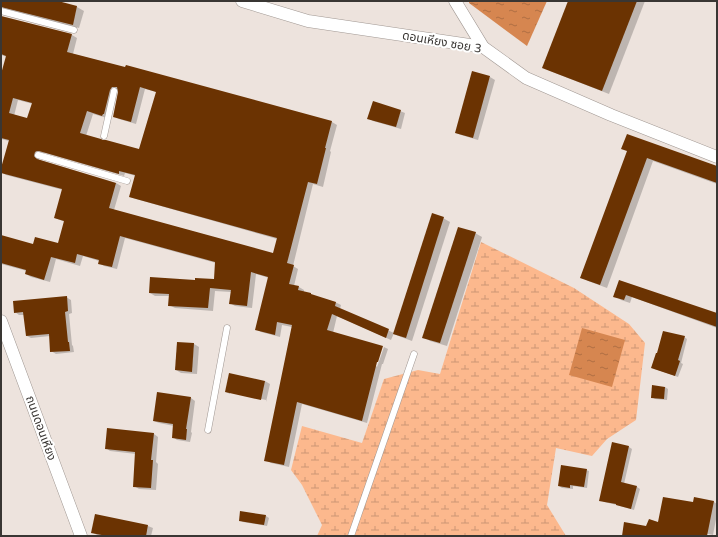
<svg xmlns="http://www.w3.org/2000/svg" width="718" height="537" viewBox="0 0 718 537" font-family="'Varela Round','Noto Sans Thai',sans-serif">
<style>
.wetland{fill:url(#wetland-marsh)}
.water{fill:url(#water-ripples)}
.shadow{fill:#0003;fill-rule:evenodd}
.building{fill:#6b3302;fill-rule:evenodd}
.lines{fill:none;stroke-linecap:round;stroke-linejoin:round}
.service-casing{stroke:#a19893;stroke-width:7}
.minor-casing{stroke:#a19893;stroke-width:13}
.service{stroke:#fff;stroke-width:6}
.minor{stroke:#fff;stroke-width:12}
.labels{text-anchor:middle;dominant-baseline:central;stroke-width:4;stroke-linejoin:round;paint-order:stroke}
.street-label{font-size:12px;fill:#393633;stroke:#fff}
</style>
<defs>
<pattern id="wetland-marsh" width="20" height="14" patternUnits="userSpaceOnUse"><rect width="20" height="14" fill="#fcb88d"/><path d="M1 5h8M5 5V1M11 12h8M15 12V8" fill="none" stroke="#cd9674"/></pattern>
<pattern id="water-ripples" width="26" height="14" patternUnits="userSpaceOnUse"><rect width="26" height="14" fill="#d68650"/><path d="M2 4q2-2 4 0t4 0M15 11q2-2 4 0t4 0" fill="none" stroke="#af6e43"/></pattern>
</defs>
<rect width="100%" height="100%" fill="#ede3dd"/>
<!-- wetland -->
<path class="wetland" d="M481 242 574 288 629 324 645 343 636 420 607 439 592 456 556 448 547 505 566 536H317L322 525 302 485 291 470 302 426 362 443 384 379 418 370 440 374Z"/>
<!-- water -->
<g class="water">
<path d="M469 1H547L527 46 469 3Z"/>
<path d="M582 328 625 340 612 387 569 375Z"/>
</g>
<!-- shadow -->
<g class="shadow">
<path d="M1 1H54L77 7 84 11 79 28 7 10 1 6Z"/>
<path d="M569 1H645L609 94 550 71 544 67Z"/>
<path d="M1 16 72 35 77 38 73 54 126 68 127 66 332 122 337 125 330 151 331 152 323 187 313 184 293 266 298 269 294 286 299 287 304 290V293L335 302 341 305 340 309 394 333 391 340 337 316 333 333 376 366 377 367 384 347 388 349 383 364H382L367 423 302 404 289 467 271 463 266 460 292 327 282 325 280 337 261 332 256 329 269 278 256 274 252 308 235 306 230 303 231 292 215 291 213 311 175 308 169 305 170 296H155L150 293 196 281 215 280 216 263 125 238 117 269 104 266 99 263V261L83 256 80 266 56 259 50 282 31 277 26 274 27 271 1 264V242L34 245 59 244 65 222 55 218 63 190 6 175 1 172 9 141 1 139V78L7 57 1 55ZM119 89 114 116 119 119 136 124 145 89 157 92 139 150 86 136 93 114 107 118 115 93ZM18 100 33 104 28 120 14 116ZM42 153H45L124 176 125 173 136 176 130 197 136 199 277 239 274 254 114 210 121 186 116 183 39 160V156Z"/>
<path d="M490 77 495 80 478 140 461 135 456 133Z"/>
<path d="M400 111 405 113 401 129 373 121 369 118Z"/>
<path d="M628 151 717 167V184L653 161 607 288 588 281 582 277Z"/>
<path d="M443 218 450 222 412 341 401 337 394 334Z"/>
<path d="M475 233 482 237 447 346 430 341 424 337Z"/>
<path d="M620 281 717 314V328L632 297 630 303 621 300 615 296Z"/>
<path d="M66 297 71 300 72 313 69 314 72 345 73 346 74 352 56 354 51 351 50 336 31 338 27 336 25 315H19L15 312Z"/>
<path d="M684 337 687 339 681 363 683 364 678 377 655 369Z"/>
<path d="M178 343 194 344 199 347 197 374 181 373 176 370Z"/>
<path d="M265 381 270 384 266 402V400L230 392V394L226 392Z"/>
<path d="M665 387 668 389 667 400 655 399 652 397Z"/>
<path d="M158 393 191 398 195 401 191 432 192 433 190 442 177 440 173 437 174 426 159 423 154 421Z"/>
<path d="M154 434 158 437 156 462 158 464 156 490 139 489 134 486 136 454 110 451 106 448Z"/>
<path d="M613 443 629 447 632 449 624 484 637 487 640 489 634 510 620 506 617 505 604 502 601 500Z"/>
<path d="M586 470 589 471 587 488 573 486V489L562 488 559 486Z"/>
<path d="M714 502 717 504V514L713 535 704 533 703 536H623L646 527 659 524 694 503Z"/>
<path d="M266 516 269 518 267 526 243 522 240 520Z"/>
<path d="M148 526 153 528 151 536H102L97 535 92 532Z"/>
</g>
<!-- building -->
<g class="building">
<path d="M1 1H58L77 6 73 25 1 7Z"/>
<path d="M568 1H637L602 91 542 68Z"/>
<path d="M1 16 72 34 67 52 125 67 126 65 332 121 325 148H326L317 184 308 182 287 263 294 265 289 284 299 286 298 290 311 293V294L336 302 335 306 389 329 386 338 332 314 327 330 383 346 378 362H377L362 421 297 402 284 465 264 461 292 325 277 322 275 335 255 330 268 277 251 272 247 306 229 304 231 290 210 288 208 308 168 306 169 294 149 293 150 277 195 280V278L214 279 215 262 120 236 112 267 98 264 99 260 77 254 75 263 51 257 44 280 25 274 26 270 1 263V235L33 244 35 237 58 243 64 221 54 218 62 189 1 173V168L9 140 1 138V74L6 56 1 54ZM112 87H117L118 92 113 117 131 122 140 87 156 92 139 149 106 140H103L101 139 80 133 87 111 102 116 103 114H104L110 90ZM13 98 32 103 27 118 9 113ZM37 151H39L119 174V171L135 175 129 197 277 238 273 253 109 208 116 183 37 159 34 156 35 152Z"/>
<path d="M472 71 490 76 473 138 455 133Z"/>
<path d="M373 101 401 110 396 127 367 119Z"/>
<path d="M627 134 717 166V183L647 158 600 285 580 278 627 151 621 149Z"/>
<path d="M432 213 444 217 406 338 393 334Z"/>
<path d="M458 227 476 232 440 343 422 338Z"/>
<path d="M619 280 717 313V327L626 295 624 300 613 297Z"/>
<path d="M67 296 68 311 65 312 68 342H69L70 351 50 352 49 334 26 336 23 312 14 313 13 301Z"/>
<path d="M663 331 685 336 678 360 680 361 675 376 651 368 656 353H657Z"/>
<path d="M177 342 194 343 192 372 175 370Z"/>
<path d="M229 373 265 381 261 400 225 392Z"/>
<path d="M652 385 665 387 664 399 651 398Z"/>
<path d="M157 392 191 397 186 429H187L186 440 172 438 173 424 153 421Z"/>
<path d="M107 428 154 433 151 460H153L151 488 133 487 135 452 105 449Z"/>
<path d="M612 442 629 446 621 482 637 486 631 509 616 505V504L599 501Z"/>
<path d="M561 465 587 469 584 487 570 485V488L558 486Z"/>
<path d="M663 497 693 502 694 497 714 501 707 536H622L624 522 646 526 649 519 658 522Z"/>
<path d="M240 511 266 515 264 525 239 521Z"/>
<path d="M95 514 148 525 146 536H107L91 533Z"/>
</g>
<g class="lines">
<!-- service casing -->
<g class="service-casing">
<g id="service">
<path d="M1 11 74 30"/>
<path d="M104 136 114 91"/>
<path d="M38 155 127 181"/>
<path d="M208 430 227 328"/>
<path d="M351 536 414 354"/>
</g>
</g>
<!-- minor casing -->
<g class="minor-casing">
<g id="minor">
<path d="M242 1 308 21 483 47 526 78 611 115 717 157"/>
<path d="M455 1 483 47"/>
<path d="M1 321 81 536"/>
</g>
</g>
<!-- service -->
<use href="#service" class="service"/>
<!-- minor -->
<use href="#minor" class="minor"/>
</g>
<g class="labels">
<!-- street labels -->
<g class="street-label">
<text transform="translate(442 42) rotate(10)">ดอนเหียง ซอย 3</text>
<text transform="translate(41 428) rotate(70)">ถนนดอนเหียง</text>
</g>
</g>
<!-- border -->
<rect width="718" height="537" fill="none" stroke="#393633" stroke-width="4"/>
</svg>
